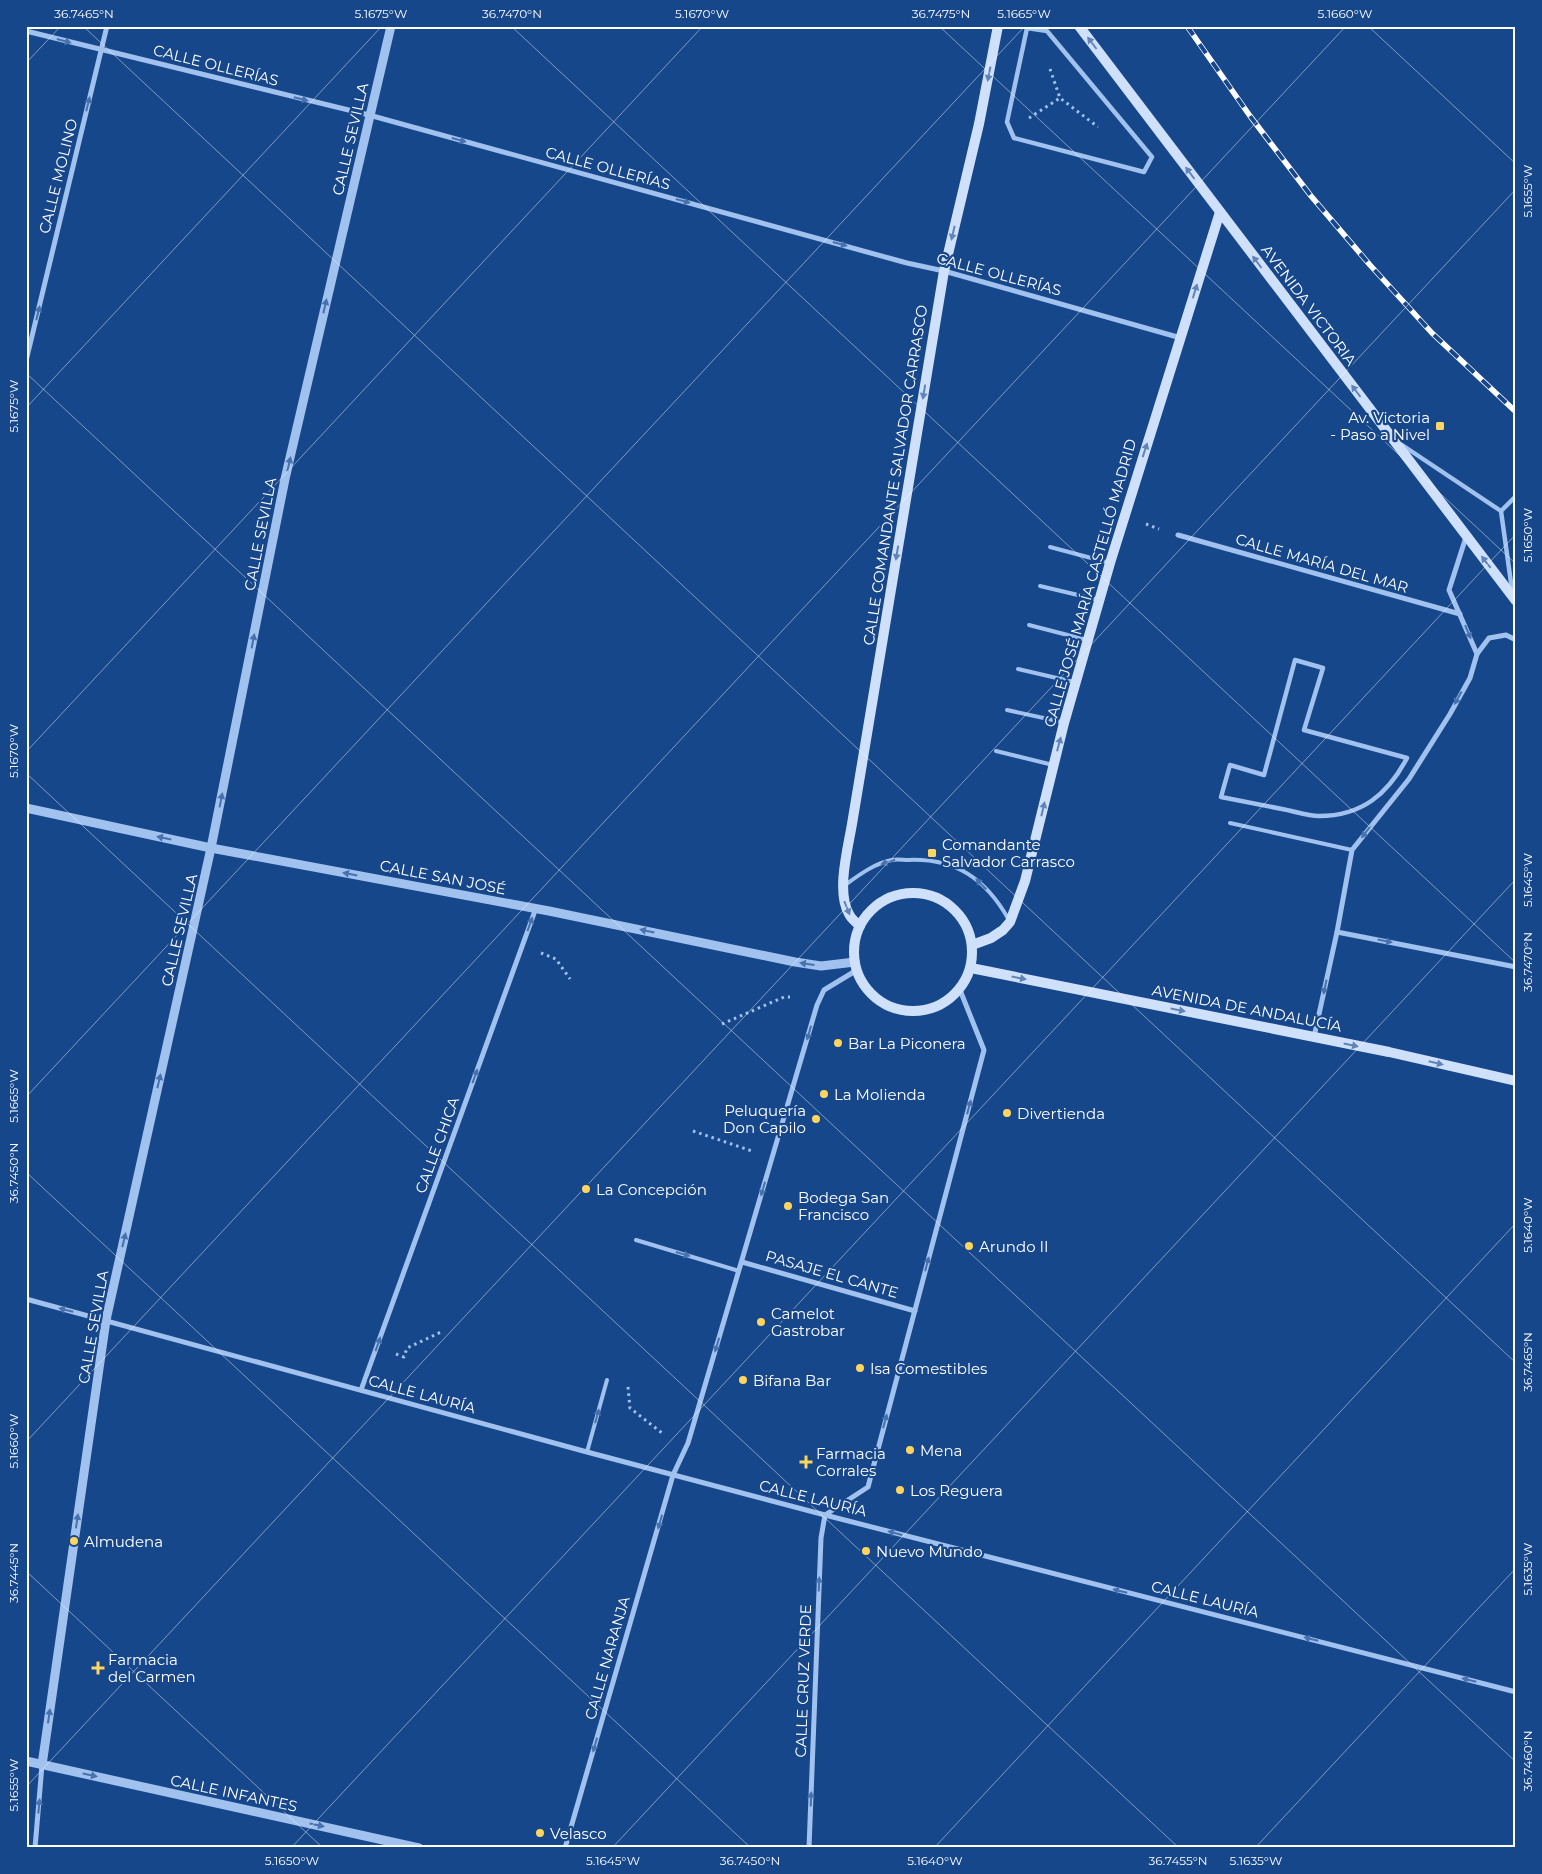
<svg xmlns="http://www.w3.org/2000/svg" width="1542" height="1874" viewBox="0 0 1542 1874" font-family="Montserrat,sans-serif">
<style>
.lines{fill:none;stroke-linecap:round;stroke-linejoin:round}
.path{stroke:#a1c2ee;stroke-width:3;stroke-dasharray:2.5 4;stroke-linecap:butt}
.service{stroke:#a1c2ee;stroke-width:4}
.pedestrian{stroke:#a1c2ee;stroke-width:4.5}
.minor{stroke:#a1c2ee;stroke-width:5}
.tertiary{stroke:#a1c2ee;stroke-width:9}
.secondary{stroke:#cfe0fa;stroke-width:10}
.rail-casing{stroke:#fff;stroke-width:5.5}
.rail{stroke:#17478b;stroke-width:4;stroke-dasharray:11;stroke-linecap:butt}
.oneway{fill:#4772ae}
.oneway2{fill:#6184b7}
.ticks{fill:none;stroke:#fff;stroke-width:1;stroke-opacity:0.45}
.poi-dot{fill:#ffd55f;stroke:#17478b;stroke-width:2}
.labels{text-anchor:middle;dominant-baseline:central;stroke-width:4.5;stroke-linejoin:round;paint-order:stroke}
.street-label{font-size:15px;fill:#fff;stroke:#17478b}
.poi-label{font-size:15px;fill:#fff;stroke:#17478b;text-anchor:start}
.neatline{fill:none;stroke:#fff;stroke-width:2}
.ticks-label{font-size:12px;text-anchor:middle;fill:#fff}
</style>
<rect width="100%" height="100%" fill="#17478b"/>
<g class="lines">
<!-- path -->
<g class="path">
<path d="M1050 69 1060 98 1098 127"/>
<path d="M1029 118 1060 98"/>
<path d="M1146 524 1159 529"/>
<path d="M541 953 556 959 570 979"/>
<path d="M722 1024 784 997H790"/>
<path d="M693 1131 752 1151"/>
<path d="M396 1354 404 1357 407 1348 441 1332"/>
<path d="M628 1387 630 1408 662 1433"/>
</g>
<!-- service -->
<g class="service">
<path d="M1050 547 1110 563"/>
<path d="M1040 586 1099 600"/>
<path d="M1029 625 1087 640"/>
<path d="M1018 669 1074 682"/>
<path d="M1007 710 1062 722"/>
<path d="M996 751 1053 765"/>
<path d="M1230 823 1352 850"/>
<path d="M845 885C859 875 875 863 892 860 897 859 903 860 908 860 956 858 986 879 1009 920"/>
<path d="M636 1240 739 1271"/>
<path d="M587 1452 607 1380"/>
</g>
<!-- pedestrian -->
<g class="pedestrian">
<path d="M1027 28 1047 31 1152 157 1144 172 1014 138 1007 122Z"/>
<path d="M1402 445 1501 511"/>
<path d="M1512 590 1501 511 1516 496"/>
<path d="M1295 660 1323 668 1304 730 1407 758C1388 794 1362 816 1319 816 1307 816 1294 811 1282 809 1261 805 1241 801 1221 797L1230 765 1264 775Z"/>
</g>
<!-- minor -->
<g class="minor">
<path d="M26 31 369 115 907 263 944 271 1181 338"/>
<path d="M26 361 107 26"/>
<path d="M1178 535 1460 614"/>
<path d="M1466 537 1449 590 1477 654"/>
<path d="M1337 932 1516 967"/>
<path d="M1314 1037 1337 932 1352 850 1409 779 1450 714 1470 678 1477 654 1489 638 1506 635 1516 640"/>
<path d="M742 1262 915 1311"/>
<path d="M26 1299 587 1452 825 1515 1516 1692"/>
<path d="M361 1390 536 908"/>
<path d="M35 1848 42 1765"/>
<path d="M565 1848 673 1475 688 1443 817 1005 824 990 857 970"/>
<path d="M809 1848 821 1538 825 1515 868 1487 984 1050 960 990"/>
</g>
<!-- tertiary -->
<g class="tertiary">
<path d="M26 808 211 848 549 911 795 962 821 966 855 962"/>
<path d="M26 1761 419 1848"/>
<path d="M42 1765 106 1320 211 848 285 479 391 26"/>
</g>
<!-- secondary -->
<g class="secondary">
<path d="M1079 26 1516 601"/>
<circle cx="913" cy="952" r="59"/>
<path d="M860 926C856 922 851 919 849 914 836 892 848 848 852 824L944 271 979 124 998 26"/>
<path d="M972 945 991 938 1003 930 1010 922 1025 881 1064 723 1110 563 1220 212"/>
<path d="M971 968 1389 1052 1516 1081"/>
</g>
<!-- rail casing -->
<g class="rail-casing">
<path id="rail" d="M1187 26 1250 116 1311 196 1370 265 1432 333 1516 412"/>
</g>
<!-- rail -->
<use href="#rail" class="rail"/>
</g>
<!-- one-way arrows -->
<defs><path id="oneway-solid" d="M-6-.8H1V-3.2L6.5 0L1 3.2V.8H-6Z" transform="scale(1.25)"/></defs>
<g class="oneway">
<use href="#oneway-solid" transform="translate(64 41) rotate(15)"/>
<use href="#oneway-solid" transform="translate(301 99) rotate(14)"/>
<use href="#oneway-solid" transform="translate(88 104) rotate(-76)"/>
<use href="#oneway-solid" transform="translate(459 140) rotate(15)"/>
<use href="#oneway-solid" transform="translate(683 201) rotate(15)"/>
<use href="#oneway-solid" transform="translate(840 244) rotate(15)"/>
<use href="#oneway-solid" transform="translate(325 306) rotate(-77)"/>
<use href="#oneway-solid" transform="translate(38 313) rotate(-76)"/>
<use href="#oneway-solid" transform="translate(289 464) rotate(-77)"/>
<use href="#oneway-solid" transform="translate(1468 632) rotate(67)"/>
<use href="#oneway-solid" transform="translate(253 641) rotate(-79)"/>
<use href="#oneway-solid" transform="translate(1458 698) rotate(119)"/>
<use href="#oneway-solid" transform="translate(221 800) rotate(-79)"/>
<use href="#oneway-solid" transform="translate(1366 832) rotate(128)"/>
<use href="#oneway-solid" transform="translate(164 838) rotate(-168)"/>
<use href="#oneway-solid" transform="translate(888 862) rotate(163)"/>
<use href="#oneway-solid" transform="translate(350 874) rotate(-169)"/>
<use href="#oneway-solid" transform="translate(981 884) rotate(-135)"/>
<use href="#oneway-solid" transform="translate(530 924) rotate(-70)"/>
<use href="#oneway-solid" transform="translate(647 931) rotate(-168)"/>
<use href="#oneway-solid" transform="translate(1385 941) rotate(11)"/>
<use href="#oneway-solid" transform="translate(807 964) rotate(-172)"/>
<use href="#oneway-solid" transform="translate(1325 987) rotate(102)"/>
<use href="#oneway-solid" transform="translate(809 1033) rotate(106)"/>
<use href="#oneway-solid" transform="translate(475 1076) rotate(-70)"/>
<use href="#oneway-solid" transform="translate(159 1081) rotate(-77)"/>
<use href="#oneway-solid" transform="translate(969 1107) rotate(-75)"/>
<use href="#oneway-solid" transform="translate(763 1189) rotate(106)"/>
<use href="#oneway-solid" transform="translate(124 1240) rotate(-77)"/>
<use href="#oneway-solid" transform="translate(683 1254) rotate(16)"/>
<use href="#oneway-solid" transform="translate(927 1264) rotate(-75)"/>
<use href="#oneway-solid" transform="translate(66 1310) rotate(-166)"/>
<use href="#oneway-solid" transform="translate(378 1344) rotate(-70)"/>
<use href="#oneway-solid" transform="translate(717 1345) rotate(107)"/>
<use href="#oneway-solid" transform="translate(597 1416) rotate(-75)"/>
<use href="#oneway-solid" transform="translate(885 1421) rotate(-75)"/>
<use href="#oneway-solid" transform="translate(77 1521) rotate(-82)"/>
<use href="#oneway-solid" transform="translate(660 1522) rotate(106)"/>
<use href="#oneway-solid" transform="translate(895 1533) rotate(-165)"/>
<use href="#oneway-solid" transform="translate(819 1584) rotate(-88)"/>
<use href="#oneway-solid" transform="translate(1120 1591) rotate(-166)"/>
<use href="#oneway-solid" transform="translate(1311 1639) rotate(-166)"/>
<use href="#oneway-solid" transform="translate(1469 1680) rotate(-166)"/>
<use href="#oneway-solid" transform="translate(49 1716) rotate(-82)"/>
<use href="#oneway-solid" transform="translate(595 1745) rotate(106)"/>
<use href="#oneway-solid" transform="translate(90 1775) rotate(12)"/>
<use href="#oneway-solid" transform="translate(811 1799) rotate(-88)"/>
<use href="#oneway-solid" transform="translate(39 1806) rotate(-85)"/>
<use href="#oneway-solid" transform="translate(317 1825) rotate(12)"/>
</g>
<g class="oneway2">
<use href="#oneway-solid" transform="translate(1092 43) rotate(-127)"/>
<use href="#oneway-solid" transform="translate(989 74) rotate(101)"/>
<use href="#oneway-solid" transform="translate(1190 173) rotate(-127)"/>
<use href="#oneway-solid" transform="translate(953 233) rotate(103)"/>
<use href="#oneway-solid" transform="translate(1257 262) rotate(-127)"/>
<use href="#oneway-solid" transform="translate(1195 291) rotate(-73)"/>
<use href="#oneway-solid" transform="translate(1356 391) rotate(-127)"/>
<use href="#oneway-solid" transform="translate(924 392) rotate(99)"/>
<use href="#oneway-solid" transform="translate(1145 450) rotate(-72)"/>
<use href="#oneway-solid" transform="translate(897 553) rotate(99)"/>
<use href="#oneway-solid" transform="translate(1486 562) rotate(-128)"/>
<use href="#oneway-solid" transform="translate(1059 744) rotate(-75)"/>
<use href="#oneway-solid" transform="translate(1043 809) rotate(-77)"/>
<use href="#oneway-solid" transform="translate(847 908) rotate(68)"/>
<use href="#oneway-solid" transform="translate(1019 978) rotate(11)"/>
<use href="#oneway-solid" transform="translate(1178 1010) rotate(11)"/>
<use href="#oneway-solid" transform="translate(1351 1045) rotate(12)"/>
<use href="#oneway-solid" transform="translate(1436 1063) rotate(13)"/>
</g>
<!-- ticks -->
<path class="ticks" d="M83 26 1516 1363M511 26 1516 963M939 26 1516 564M1368 26 1516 164M26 63 61 26M26 373 1516 1762M26 408 382 26M26 752 703 26M26 773 1179 1848M26 1097 1025 26M26 1172 751 1848M26 1442 1346 26M26 1571 323 1848M26 1787 1516 189M291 1848 1516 534M612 1848 1516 879M934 1848 1516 1223M1255 1848 1516 1568"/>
<!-- markers -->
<g class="poi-dot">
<rect x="1435" y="421" width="10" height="10" rx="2.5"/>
<rect x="927" y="848" width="10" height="10" rx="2.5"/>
<circle cx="838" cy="1043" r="5"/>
<circle cx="824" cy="1094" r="5"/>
<circle cx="1007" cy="1113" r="5"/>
<circle cx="816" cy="1119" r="5"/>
<circle cx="586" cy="1189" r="5"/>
<circle cx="788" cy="1206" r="5"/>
<circle cx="969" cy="1246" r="5"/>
<circle cx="761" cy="1322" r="5"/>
<circle cx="860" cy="1368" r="5"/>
<circle cx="743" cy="1380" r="5"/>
<circle cx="910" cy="1450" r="5"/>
<path d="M803.5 1454.5h5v5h5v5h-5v5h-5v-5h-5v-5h5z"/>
<circle cx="900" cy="1490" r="5"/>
<circle cx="74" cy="1541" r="5"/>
<circle cx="866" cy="1551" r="5"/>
<path d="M95.5 1660.5h5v5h5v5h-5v5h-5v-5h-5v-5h5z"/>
<circle cx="540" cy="1833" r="5"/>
</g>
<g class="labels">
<!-- street labels -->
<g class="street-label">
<text transform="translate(216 65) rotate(14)">CALLE OLLERÍAS</text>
<text transform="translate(350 139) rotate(-77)">CALLE SEVILLA</text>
<text transform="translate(608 168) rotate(15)">CALLE OLLERÍAS</text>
<text transform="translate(58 176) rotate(-76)">CALLE MOLINO</text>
<text transform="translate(999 274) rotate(15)">CALLE OLLERÍAS</text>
<text transform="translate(1309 305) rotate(53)">AVENIDA VICTORIA</text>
<text transform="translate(895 475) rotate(-81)">CALLE COMANDANTE SALVADOR CARRASCO</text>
<text transform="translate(260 534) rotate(-79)">CALLE SEVILLA</text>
<text transform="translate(1322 563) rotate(16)">CALLE MARÍA DEL MAR</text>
<text transform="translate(1090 583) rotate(-74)">CALLE JOSÉ MARÍA CASTELLÓ MADRID</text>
<text transform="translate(443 877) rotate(11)">CALLE SAN JOSÉ</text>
<text transform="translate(179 930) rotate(-77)">CALLE SEVILLA</text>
<text transform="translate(1247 1008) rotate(11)">AVENIDA DE ANDALUCÍA</text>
<text transform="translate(437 1145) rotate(-70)">CALLE CHICA</text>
<text transform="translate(832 1274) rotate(16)">PASAJE EL CANTE</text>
<text transform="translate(93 1327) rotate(-80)">CALLE SEVILLA</text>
<text transform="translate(422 1394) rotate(15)">CALLE LAURÍA</text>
<text transform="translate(813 1498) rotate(14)">CALLE LAURÍA</text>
<text transform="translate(1205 1599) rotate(14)">CALLE LAURÍA</text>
<text transform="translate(607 1658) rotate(-74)">CALLE NARANJA</text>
<text transform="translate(803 1681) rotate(-88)">CALLE CRUZ VERDE</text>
<text transform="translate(234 1793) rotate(12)">CALLE INFANTES</text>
</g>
<!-- poi labels -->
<g class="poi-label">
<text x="1430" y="417" text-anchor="end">Av. Victoria<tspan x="1430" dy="17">- Paso a Nivel</tspan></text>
<text x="942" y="844">Comandante<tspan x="942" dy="17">Salvador Carrasco</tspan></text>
<text x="848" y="1043">Bar La Piconera</text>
<text x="834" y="1094">La Molienda</text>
<text x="806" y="1110" text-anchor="end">Peluquería<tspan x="806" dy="17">Don Capilo</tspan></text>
<text x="1017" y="1113">Divertienda</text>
<text x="596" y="1189">La Concepción</text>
<text x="798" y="1197">Bodega San<tspan x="798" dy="17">Francisco</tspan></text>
<text x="979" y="1246">Arundo II</text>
<text x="771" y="1313">Camelot<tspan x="771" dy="17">Gastrobar</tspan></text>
<text x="870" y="1368">Isa Comestibles</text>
<text x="753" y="1380">Bifana Bar</text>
<text x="920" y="1450">Mena</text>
<text x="816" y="1453">Farmacia<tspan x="816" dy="17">Corrales</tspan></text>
<text x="910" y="1490">Los Reguera</text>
<text x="84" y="1541">Almudena</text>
<text x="876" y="1551">Nuevo Mundo</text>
<text x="108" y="1659">Farmacia<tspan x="108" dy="17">del Carmen</tspan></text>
<text x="550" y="1833">Velasco</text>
</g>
</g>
<!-- border -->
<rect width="1542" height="1874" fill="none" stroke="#17478b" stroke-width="55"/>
<rect x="28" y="28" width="1486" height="1818" class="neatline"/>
<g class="ticks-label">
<text x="84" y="18">36.7465°N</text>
<text x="381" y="18">5.1675°W</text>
<text x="512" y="18">36.7470°N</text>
<text x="702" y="18">5.1670°W</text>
<text x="941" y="18">36.7475°N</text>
<text x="1024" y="18">5.1665°W</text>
<text x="1345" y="18">5.1660°W</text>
<text transform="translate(1528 191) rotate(-90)" y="4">5.1655°W</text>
<text transform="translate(14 406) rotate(-90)" y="4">5.1675°W</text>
<text transform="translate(1528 535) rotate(-90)" y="4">5.1650°W</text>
<text transform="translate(14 751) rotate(-90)" y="4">5.1670°W</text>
<text transform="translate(1528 880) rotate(-90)" y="4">5.1645°W</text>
<text transform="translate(1528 962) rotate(-90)" y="4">36.7470°N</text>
<text transform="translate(14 1096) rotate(-90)" y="4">5.1665°W</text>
<text transform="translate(14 1173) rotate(-90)" y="4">36.7450°N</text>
<text transform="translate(1528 1225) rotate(-90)" y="4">5.1640°W</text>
<text transform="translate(1528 1362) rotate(-90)" y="4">36.7465°N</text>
<text transform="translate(14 1441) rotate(-90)" y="4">5.1660°W</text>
<text transform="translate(1528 1569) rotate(-90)" y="4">5.1635°W</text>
<text transform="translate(14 1573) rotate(-90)" y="4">36.7445°N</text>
<text transform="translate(1528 1761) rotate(-90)" y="4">36.7460°N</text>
<text transform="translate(14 1785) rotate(-90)" y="4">5.1655°W</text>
<text x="292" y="1865">5.1650°W</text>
<text x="613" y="1865">5.1645°W</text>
<text x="750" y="1865">36.7450°N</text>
<text x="935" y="1865">5.1640°W</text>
<text x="1178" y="1865">36.7455°N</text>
<text x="1256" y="1865">5.1635°W</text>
</g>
</svg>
